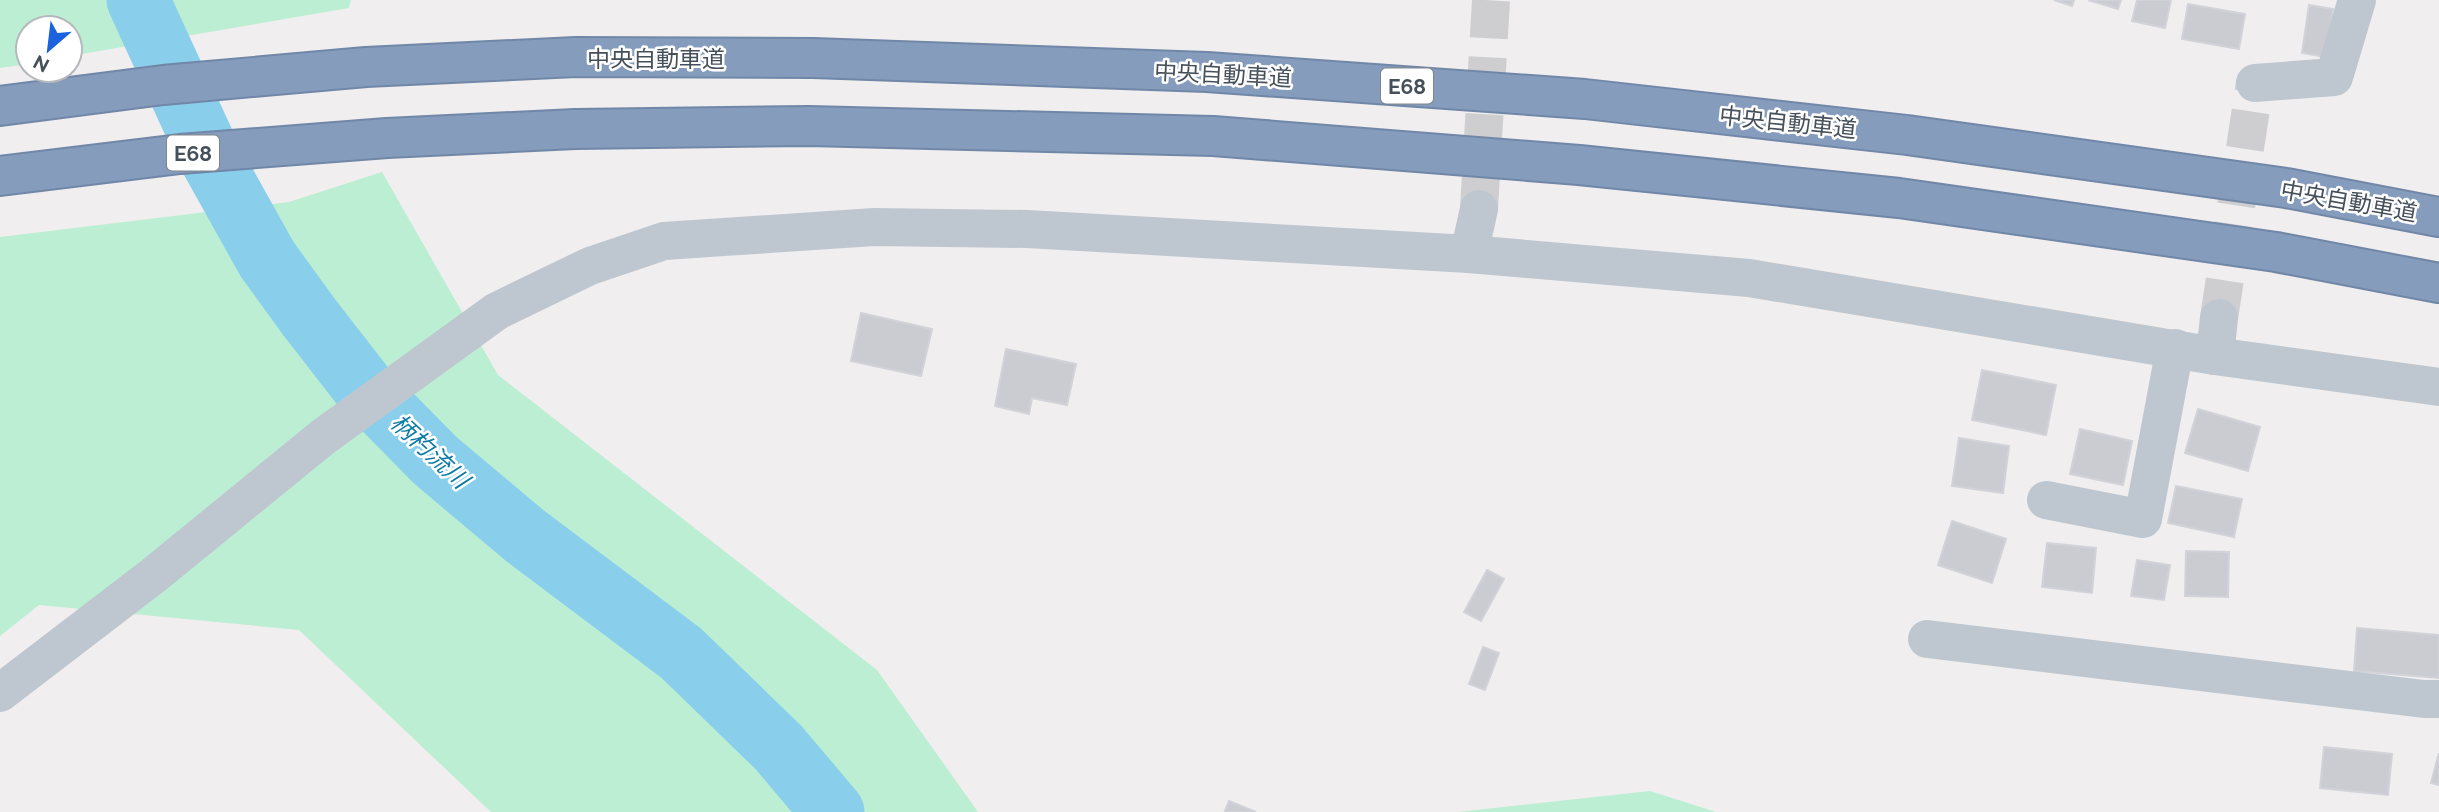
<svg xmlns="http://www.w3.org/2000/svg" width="2439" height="812" viewBox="0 0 2439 812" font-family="Raleway,'Noto Sans JP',sans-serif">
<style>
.green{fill:#bceed3}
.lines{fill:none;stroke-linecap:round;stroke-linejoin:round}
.river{stroke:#89cfeb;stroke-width:63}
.building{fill:#caccd2;stroke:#d2d3d9;stroke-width:2}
.minor-tunnel{stroke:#ceced1;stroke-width:38;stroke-dasharray:38 19;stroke-linecap:butt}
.highway-casing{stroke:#7187a8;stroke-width:42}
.minor{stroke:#bec7d0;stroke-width:38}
.highway{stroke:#869cbc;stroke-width:38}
.labels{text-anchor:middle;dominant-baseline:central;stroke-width:5;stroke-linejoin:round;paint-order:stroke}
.shield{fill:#fff;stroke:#7e848c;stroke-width:2}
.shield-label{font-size:21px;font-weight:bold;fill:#46505b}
.street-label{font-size:23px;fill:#46505b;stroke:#fff}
.water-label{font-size:24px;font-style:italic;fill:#0d7ca6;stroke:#fff}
</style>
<rect width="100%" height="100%" fill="#f0eeee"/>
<!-- green -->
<g class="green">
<path d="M0 0H351L349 8 70 56V28H28V64L0 68Z"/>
<path d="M382 172 498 375 877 670 978 812H491L299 630 39 605 0 636V237L289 202Z"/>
<path d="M1650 791 1716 812H1458Z"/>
</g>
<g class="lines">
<!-- river -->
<path class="river" d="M138 0 210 157 267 259 309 317 365 389 435 460 524 535 681 653 778 747 833 812"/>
</g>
<!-- building -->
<g class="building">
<path d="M2054 0H2074L2072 6Z"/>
<path d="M2088 0H2121L2118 9Z"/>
<path d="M2137 0H2171L2165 28 2132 21Z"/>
<path d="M2188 4 2245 14 2239 49 2182 39Z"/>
<path d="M2309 5 2333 9 2326 57 2302 53Z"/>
<path d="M861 313 932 329 921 376 851 361Z"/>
<path d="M1006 349 1076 364 1067 405 1032 398 1029 414 995 406Z"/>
<path d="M1982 370 2056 385 2046 435 1972 420Z"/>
<path d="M2198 409 2260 427 2248 471 2185 453Z"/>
<path d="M2080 429 2132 441 2123 485 2070 474Z"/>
<path d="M1959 438 2009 446 2003 493 1952 486Z"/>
<path d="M2176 486 2242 499 2234 537 2168 523Z"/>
<path d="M1952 521 2006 539 1992 583 1938 565Z"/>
<path d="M2047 543 2096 548 2092 593 2042 587Z"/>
<path d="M2186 551 2229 552 2228 597 2185 596Z"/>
<path d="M2137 560 2170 565 2164 600 2131 596Z"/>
<path d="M1487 570 1504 579 1481 621 1464 612Z"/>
<path d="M2357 628 2439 635V678L2354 671Z"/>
<path d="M1483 647 1499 653 1485 690 1469 684Z"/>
<path d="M2324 747 2392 754 2388 795 2320 788Z"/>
<path d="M2439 753V785L2431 783Z"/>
<path d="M1229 801 1256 812H1227L1225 811Z"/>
</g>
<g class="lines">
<!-- minor-tunnel -->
<g class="minor-tunnel">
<path d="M1479 209 1491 0"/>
<path d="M2219 318 2255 83"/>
</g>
<!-- highway casing -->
<g class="highway-casing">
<g id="highway">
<path d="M0 106 163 85 366 67 576 57 813 58 1207 72 1585 99 1907 135 2286 188 2439 217"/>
<path d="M0 176 180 154 387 138 575 129 809 126 1213 136 1579 165 1899 198 2276 252 2439 283"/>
</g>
</g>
<!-- minor -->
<g class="minor">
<path d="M2255 83 2334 77 2357 0"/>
<path d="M1469 254 1479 209"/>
<path d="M2215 356 2219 318"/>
<path d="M2046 500 2143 519 2175 348"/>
<path d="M1927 639 2424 699H2439"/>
<path d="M0 693 154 575 323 437 497 311 590 266 664 241 874 227 1027 229 1469 254 1749 278 2215 356 2439 387"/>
</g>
<!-- highway -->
<use href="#highway" class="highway"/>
</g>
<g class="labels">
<!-- shield labels -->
<g class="shield">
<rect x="1381" y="68.5" width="52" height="35" rx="5"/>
<rect x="167" y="135.5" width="52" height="35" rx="5"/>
</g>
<g class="shield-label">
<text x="1407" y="86">E68</text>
<text x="193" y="153">E68</text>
</g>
<!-- street labels -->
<g class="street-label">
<text x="656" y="58">中央自動車道</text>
<text transform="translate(1223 74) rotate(3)">中央自動車道</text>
<text transform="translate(1788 122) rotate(6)">中央自動車道</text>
<text transform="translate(2349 201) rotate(10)">中央自動車道</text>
</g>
<!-- water labels -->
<g class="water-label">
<text transform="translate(430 451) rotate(43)">柄杓流川</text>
</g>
</g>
<!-- north arrow -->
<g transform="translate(49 49) rotate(208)"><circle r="33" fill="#ffffff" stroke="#b5b9bd" stroke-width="2"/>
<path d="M0-5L12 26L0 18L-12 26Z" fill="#1b62dd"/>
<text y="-10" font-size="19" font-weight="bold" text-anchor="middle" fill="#46505b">N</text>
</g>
</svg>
